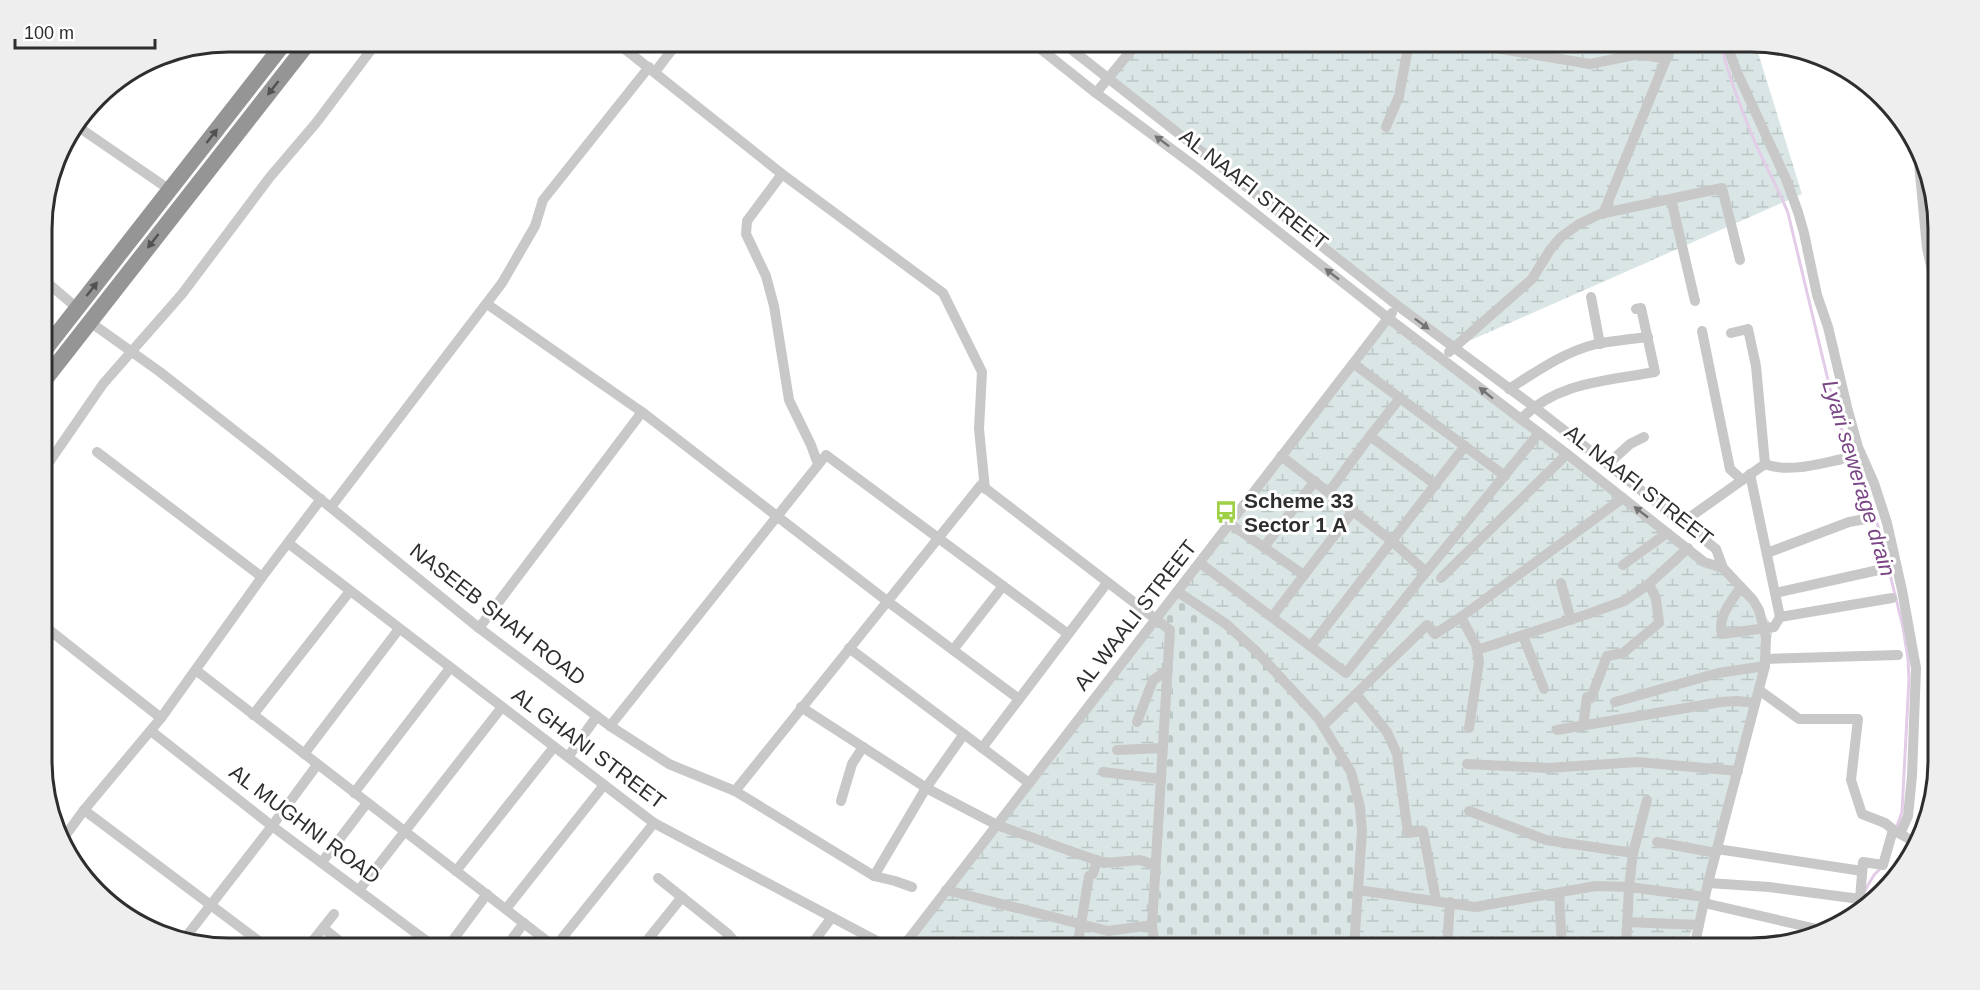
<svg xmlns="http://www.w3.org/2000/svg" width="1980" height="990" viewBox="0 0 1980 990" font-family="Helvetica,sans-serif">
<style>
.wetland{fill:url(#wetland-marsh)}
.cemetery{fill:url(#cemetery-stones)}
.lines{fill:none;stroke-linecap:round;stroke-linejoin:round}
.stream{stroke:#e2cce7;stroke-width:3}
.minor{stroke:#c8c8c8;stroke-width:10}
.highway{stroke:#959595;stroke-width:16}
.oneway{fill:#525252}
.oneway2{fill:#737373}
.labels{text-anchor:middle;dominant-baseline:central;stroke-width:6;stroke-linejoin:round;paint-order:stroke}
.street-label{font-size:21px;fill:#2e2e2e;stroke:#fff}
.poi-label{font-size:21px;font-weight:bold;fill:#2e2e2e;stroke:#fff;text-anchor:start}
.water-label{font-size:22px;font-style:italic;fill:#7a4686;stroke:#fff}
.rim{fill:none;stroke:#2e2e2e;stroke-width:3}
</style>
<defs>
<pattern id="wetland-marsh" width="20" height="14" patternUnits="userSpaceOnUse" patternTransform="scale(1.5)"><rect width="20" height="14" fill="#dae6e5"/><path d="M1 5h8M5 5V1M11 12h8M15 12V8" fill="none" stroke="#bbc6c5"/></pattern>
<pattern id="cemetery-stones" width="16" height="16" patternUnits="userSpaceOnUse" patternTransform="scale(1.5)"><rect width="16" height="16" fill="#dae6e5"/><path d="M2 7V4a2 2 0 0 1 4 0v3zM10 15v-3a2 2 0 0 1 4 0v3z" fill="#bbc6c5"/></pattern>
</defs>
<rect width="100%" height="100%" fill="#fff"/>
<!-- wetland -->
<g class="wetland">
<path d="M1138 42H1750L1755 43 1802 194 1453 348 1109 79Z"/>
<path d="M1388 318 1741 587 1774 627 1716 853 1686 948H902Z"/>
</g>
<!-- cemetery -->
<path class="cemetery" d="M1183 592 1262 651 1356 771 1365 807 1359 948H1161L1157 925 1175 630 1161 620Z"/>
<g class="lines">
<!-- stream -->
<g class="stream">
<path d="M1720 42C1729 78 1742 112 1757 147 1767 169 1779 190 1788 213L1833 401 1843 434 1878 526 1903 627 1908 659 1909 679 1902 812 1896 829"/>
<path d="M1864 892 1874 875 1881 868"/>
<path d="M1851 918 1860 901"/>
</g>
<!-- minor -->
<g class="minor">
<path d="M616 42 782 174 943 293 982 372 979 429 985 489"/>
<path d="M1032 42 1096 93 1200 170 1388 318 1567 454 1704 562 1723 568"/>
<path d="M1062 42 1398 306 1533 406 1716 549 1723 568 1753 600 1759 610 1766 637 1765 666 1708 883 1694 948"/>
<path d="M1460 42 1590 64 1639 54 1666 59"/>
<path d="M1727 42 1729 51 1737 72 1786 179 1798 212 1804 233 1817 295 1828 327 1847 407 1858 447 1874 483 1887 523 1902 590 1916 668 1912 776 1908 816 1900 834"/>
<path d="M655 72 678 42"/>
<path d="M1096 93 1138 42"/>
<path d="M77 126 170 190"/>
<path d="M1386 127 1399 96 1409 42"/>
<path d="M1919 163 1927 248 1937 293"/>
<path d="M782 174 747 221 746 234 766 276 774 306 789 400 811 445 818 464"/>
<path d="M1671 199 1695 301"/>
<path d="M1603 214 1673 42"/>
<path d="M43 279 77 308"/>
<path d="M1591 297 1600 344"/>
<path d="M487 304 642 412"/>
<path d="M90 322 160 372 271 459 479 628 610 726 669 764 735 791 874 876 895 881 912 887"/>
<path d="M1702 331 1730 469 1742 480"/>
<path d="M1449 352 1532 279 1550 250 1561 237 1579 224 1600 214 1722 188 1740 260"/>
<path d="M1354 364 1505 476"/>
<path d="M1509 389C1537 371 1564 352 1596 344 1613 341 1631 339 1648 337"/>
<path d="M1400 398 1370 436 1436 485"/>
<path d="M1521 419C1557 382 1606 381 1655 372L1641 308 1636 309"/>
<path d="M97 452 262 577"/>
<path d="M1608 464 1630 444 1644 437"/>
<path d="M1765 464C1788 473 1818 464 1842 459"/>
<path d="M43 471 103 384 182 294 270 177 316 123 377 42"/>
<path d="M1329 492 1370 436"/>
<path d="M331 507 502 283 535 226 543 200 649 67"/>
<path d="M1683 522 1765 464 1756 366 1748 329 1731 333"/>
<path d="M1230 524 1304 575"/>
<path d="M288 543 654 823 890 948"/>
<path d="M1264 547 1315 481"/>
<path d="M1767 553 1849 522 1871 518"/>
<path d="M1200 563 1346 673 1426 572 1392 541 1281 456"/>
<path d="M1623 565 1667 533"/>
<path d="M1426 572 1539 433"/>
<path d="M1441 578 1567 454"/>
<path d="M1561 583 1571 620"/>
<path d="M1741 587C1732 600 1717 617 1722 634L1774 627 1780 617 1750 474"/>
<path d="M1178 592 1226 624 1256 651 1318 718 1351 772 1360 807 1362 831 1354 948"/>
<path d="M1775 593 1883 569"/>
<path d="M1272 617 1353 511"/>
<path d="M1780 617 1892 598"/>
<path d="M43 625 161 718"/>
<path d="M479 628 642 412 887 601 1019 699"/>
<path d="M1523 636 1544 689"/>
<path d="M1311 646 1465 446"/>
<path d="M849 648 1029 783"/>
<path d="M953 650 1003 586"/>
<path d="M1477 650 1588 614 1624 601 1649 584 1688 548"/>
<path d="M1765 659 1898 655"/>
<path d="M197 671 556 948"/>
<path d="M1759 690 1799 719H1858L1851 780 1862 814 1885 823 1895 831 1918 844"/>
<path d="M1356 694 1387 732 1397 754 1408 833 1423 831 1436 900"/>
<path d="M1615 702 1718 673 1765 666"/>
<path d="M801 707 928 789 997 825 1104 863 1140 860 1155 865"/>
<path d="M253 715 350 591"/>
<path d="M1137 722 1153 680 1168 670"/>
<path d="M610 726 826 455 1068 634"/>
<path d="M1323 726 1427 625 1435 634 1461 617"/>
<path d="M1583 726 1587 697 1591 698 1607 656 1623 653 1659 623 1656 599 1649 584"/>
<path d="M1469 728 1479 662 1476 645 1461 617 1623 498"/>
<path d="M1557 730 1721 702 1737 701 1755 703"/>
<path d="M151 731 272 826 436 948"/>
<path d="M982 748 1107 583"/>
<path d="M1117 750 1163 748"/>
<path d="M304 754 399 629"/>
<path d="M568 757 597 716"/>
<path d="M1467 764 1547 768 1638 762 1738 771"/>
<path d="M1103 772 1161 779"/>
<path d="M735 791 981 485 1170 630 1152 925 1155 948"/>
<path d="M354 793 450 668"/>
<path d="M841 801 852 764 863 747"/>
<path d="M84 810 268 948"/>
<path d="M1469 811 1546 840 1633 853"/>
<path d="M65 836 84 810 161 718 262 577 321 499"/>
<path d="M1657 842 1716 853"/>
<path d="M1717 849 1862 871"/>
<path d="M322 862 367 803"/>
<path d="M456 871 554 747"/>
<path d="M874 876 926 788 964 734"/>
<path d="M658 878 728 934 740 948"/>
<path d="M1708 883 1769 887 1860 899 1863 862 1883 865 1893 830"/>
<path d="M359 890 502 707"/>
<path d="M946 890 1108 931 1152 925"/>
<path d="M1358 890 1475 907 1596 886 1629 887 1705 897"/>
<path d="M1559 893 1562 948"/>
<path d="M1704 903 1817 929"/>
<path d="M506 909 604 785"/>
<path d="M1627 922 1699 925"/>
<path d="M323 928 348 948"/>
<path d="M185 938 272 826 317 765"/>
<path d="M908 940 918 948"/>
<path d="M555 947 654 823"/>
<path d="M307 948 334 914"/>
<path d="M447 948 487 894"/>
<path d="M505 948 524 923"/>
<path d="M641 948 682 897"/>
<path d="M809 948 832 917"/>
<path d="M902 948 1392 313"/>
<path d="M1077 948 1089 876 1093 874 1097 860"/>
<path d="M1419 948 1447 944"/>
<path d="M1447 948 1450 902"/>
<path d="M1626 948 1629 887 1633 853 1647 800"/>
</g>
<!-- highway -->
<g class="highway">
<path d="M43 352 285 42"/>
<path d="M43 382 309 42"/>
</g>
</g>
<!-- one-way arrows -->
<defs><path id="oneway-solid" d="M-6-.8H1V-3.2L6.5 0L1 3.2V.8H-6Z" transform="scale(1.5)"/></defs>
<g class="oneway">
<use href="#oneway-solid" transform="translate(273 88) rotate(128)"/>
<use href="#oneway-solid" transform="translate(212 136) rotate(-52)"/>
<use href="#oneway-solid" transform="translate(153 241) rotate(128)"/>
<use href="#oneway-solid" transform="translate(92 289) rotate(-52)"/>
</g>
<g class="oneway2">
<use href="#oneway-solid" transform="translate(1162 141) rotate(-143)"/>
<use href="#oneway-solid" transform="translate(1332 274) rotate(-142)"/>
<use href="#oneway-solid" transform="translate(1422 324) rotate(37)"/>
<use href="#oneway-solid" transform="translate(1486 393) rotate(-141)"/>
<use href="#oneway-solid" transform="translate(1641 512) rotate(-142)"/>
</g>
<!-- icons -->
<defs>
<g id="bus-bare" transform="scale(1.8)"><path d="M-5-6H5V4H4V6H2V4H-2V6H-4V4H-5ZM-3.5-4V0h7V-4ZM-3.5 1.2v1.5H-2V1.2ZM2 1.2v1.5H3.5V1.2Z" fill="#9ecf45" stroke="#fff" stroke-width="2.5" paint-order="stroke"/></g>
</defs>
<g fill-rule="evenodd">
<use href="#bus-bare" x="1226" y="512"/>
</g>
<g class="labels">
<!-- street labels -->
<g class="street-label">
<text transform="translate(1254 189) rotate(38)">AL NAAFI STREET</text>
<text transform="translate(1639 485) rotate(38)">AL NAAFI STREET</text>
<text transform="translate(498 614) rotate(38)">NASEEB SHAH ROAD</text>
<text transform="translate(1135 615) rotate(-52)">AL WAALI STREET</text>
<text transform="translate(589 748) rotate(37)">AL GHANI STREET</text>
<text transform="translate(305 824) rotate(37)">AL MUGHNI ROAD</text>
</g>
<!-- poi labels -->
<g class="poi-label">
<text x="1244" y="500">Scheme 33<tspan x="1244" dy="24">Sector 1 A</tspan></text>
</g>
<!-- water labels -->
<g class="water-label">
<text transform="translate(1859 478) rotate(73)">Lyari sewerage drain</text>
</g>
</g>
<!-- crop -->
<path d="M0 0H1980V990H0ZM229 52H1751A177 177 0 0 1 1928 229V761A177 177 0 0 1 1751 938H229A177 177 0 0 1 52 761V229A177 177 0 0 1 229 52Z" fill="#eee" fill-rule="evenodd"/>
<path class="rim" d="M229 52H1751A177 177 0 0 1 1928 229V761A177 177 0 0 1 1751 938H229A177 177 0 0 1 52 761V229A177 177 0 0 1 229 52Z"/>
<!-- scale -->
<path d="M15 39v9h140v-9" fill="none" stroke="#2e2e2e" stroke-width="3"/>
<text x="24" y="39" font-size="18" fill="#2e2e2e" stroke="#ffffff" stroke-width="4.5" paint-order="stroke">100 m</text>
</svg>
